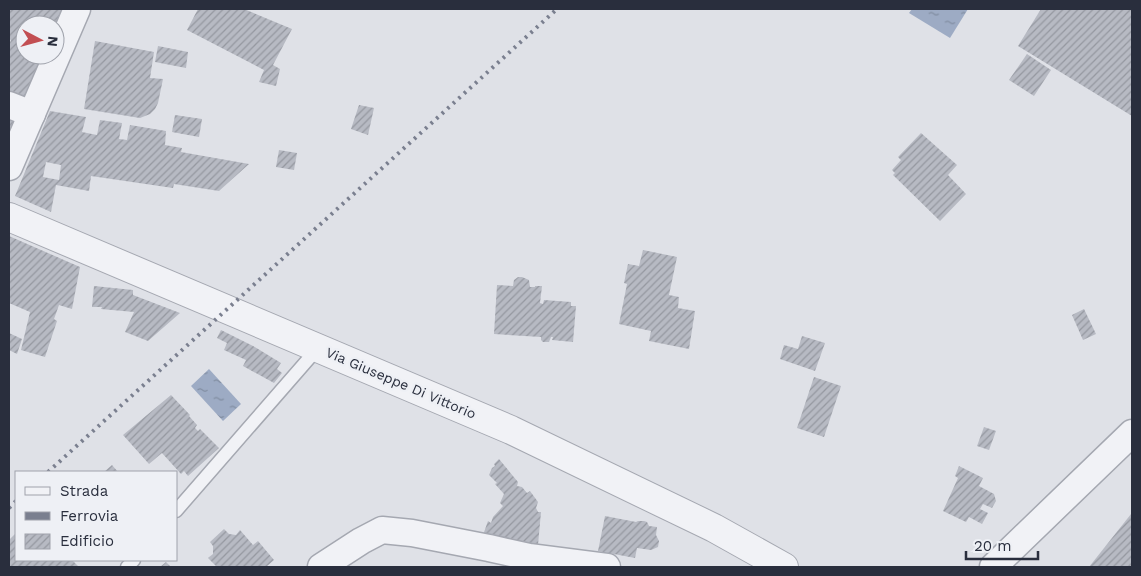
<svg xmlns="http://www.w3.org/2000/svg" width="1141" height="576" viewBox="0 0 1141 576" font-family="'Work Sans',sans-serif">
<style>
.water{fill:url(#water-ripples)}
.building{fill:url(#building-hatch);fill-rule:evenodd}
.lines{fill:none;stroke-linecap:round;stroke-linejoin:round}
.service-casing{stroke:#a5a8b1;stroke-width:15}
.minor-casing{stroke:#a5a8b1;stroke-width:29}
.tertiary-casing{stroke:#a5a8b1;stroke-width:30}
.service{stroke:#f1f2f6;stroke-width:12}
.minor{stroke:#f1f2f6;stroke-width:26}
.tertiary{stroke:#f1f2f6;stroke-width:28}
.rail{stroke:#7a7f8f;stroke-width:4;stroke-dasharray:2.5 5;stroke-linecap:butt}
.labels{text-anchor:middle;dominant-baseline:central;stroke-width:5;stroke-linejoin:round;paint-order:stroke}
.street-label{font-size:14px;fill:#292e3d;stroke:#eef0f5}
</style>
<defs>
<pattern id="water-ripples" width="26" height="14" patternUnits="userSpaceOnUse" patternTransform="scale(1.25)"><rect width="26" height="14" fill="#9dabc4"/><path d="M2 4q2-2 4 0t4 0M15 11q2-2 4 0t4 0" fill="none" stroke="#808ca0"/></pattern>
<pattern id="building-hatch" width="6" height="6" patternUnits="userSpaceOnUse" patternTransform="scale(1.25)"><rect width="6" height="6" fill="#b7bac3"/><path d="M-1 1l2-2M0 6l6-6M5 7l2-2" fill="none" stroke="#9598a0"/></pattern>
</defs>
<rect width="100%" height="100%" fill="#dfe1e7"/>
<!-- water -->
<g class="water">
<path d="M912 9H968L950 38 909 13Z"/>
<path d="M209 369 241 404 223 421 191 386Z"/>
</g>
<!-- building -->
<g class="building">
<path d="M9 9H69L55 40V25H25V55H48L29 99 9 91V45L11 40 9 39Z"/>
<path d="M198 9H244L292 29 273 65 280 69 276 86 259 82 264 70 187 30Z"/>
<path d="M1041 9H1132V116L1018 46Z"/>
<path d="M95 41 154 52 150 78 163 79 158 103 155 109 150 114 140 118 84 109Z"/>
<path d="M158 46 188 52 186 68 155 62Z"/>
<path d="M1027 54 1051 70 1034 96 1009 80Z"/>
<path d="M359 105 374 108 368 135 351 129Z"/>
<path d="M50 111 86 117 82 132 97 135 100 120 122 123 119 139 127 140 130 125 166 131 165 145 182 148 181 152 249 164 219 191 174 184 173 188 91 176 89 191 56 185 51 212 15 196ZM46 162 61 165 59 180 43 177Z"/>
<path d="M175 115 202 119 199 137 172 132Z"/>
<path d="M9 120 15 123 9 137Z"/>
<path d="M921 133 957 165 948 175 966 194 940 221 893 175 895 173 892 170 901 160 898 157Z"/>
<path d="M279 150 297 153 294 170 276 167Z"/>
<path d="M9 236 80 267 72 309 59 305 54 319 57 321 45 357 21 350 30 312 9 303Z"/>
<path d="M643 250 677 257 669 295 679 297 678 308 695 311 689 349 649 341 651 331 619 324 627 284 624 283 628 264 639 266Z"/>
<path d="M518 277H522L529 280 530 287H535V286H542L540 303 543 304 544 300 571 302V306H576L573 342 552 340 553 337H551L549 342H543L541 340V337L494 334 497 285 513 286 514 280Z"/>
<path d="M94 286 133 290V295L180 313 148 341 125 332 134 312 101 309 102 307H92Z"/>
<path d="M1084 309 1096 334 1083 340 1072 315Z"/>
<path d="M221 330 253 346 281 363 277 369 282 373 274 383 243 366 246 360 224 350 227 343 217 338Z"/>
<path d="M9 333 22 339 17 354 9 350Z"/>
<path d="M802 336 825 343 815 371 780 359 784 345 798 349Z"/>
<path d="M814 377 841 386 824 437 797 428Z"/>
<path d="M171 395 190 415 189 416 197 425 195 428 198 431 200 429 219 448 188 476 184 471 181 474 162 453 149 464 123 435Z"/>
<path d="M984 427 996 431 989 450 977 446Z"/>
<path d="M499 459 518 482 517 486 522 487 527 493 530 491 538 502 536 508 538 512H541L538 545 508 542 483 535 488 521 491 523 493 517 503 506 500 503 504 494 495 484 497 483 489 475 492 468 495 466 494 464Z"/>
<path d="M112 465 118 472H104Z"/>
<path d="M959 466 983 478 979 486 994 494 996 501 992 508 983 504 980 509 988 513 982 524 969 517 966 522 943 511 958 478 955 476Z"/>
<path d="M1131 514 1132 515V567H1089Z"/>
<path d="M605 516 636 522 638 521H644L647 522 649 526 657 527 656 535 659 541 658 547 651 550 637 548 635 558 598 551Z"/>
<path d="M224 529 229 534 236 535 240 530 253 545 258 541 274 560 266 567H217L208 558 213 554V546L210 542Z"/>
<path d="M16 533V560H72L78 566 77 567H9V540Z"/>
<path d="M166 562 171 567H160Z"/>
</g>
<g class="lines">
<!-- service casing -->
<g class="service-casing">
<g id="service">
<path d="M176 511 318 348"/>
<path d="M127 567 134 560"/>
</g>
</g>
<!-- minor casing -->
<g class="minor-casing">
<g id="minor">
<path d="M9 105 32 114"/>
<path d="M9 167 77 9"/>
<path d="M321 567 361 541 382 530 412 533 489 548 529 557 607 567"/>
<path d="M993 567 1132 433"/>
</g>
</g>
<!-- tertiary casing -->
<g class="tertiary-casing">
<path id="tertiary" d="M9 217 511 430 714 528 784 567"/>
</g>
<!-- service -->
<use href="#service" class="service"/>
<!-- minor -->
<use href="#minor" class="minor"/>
<!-- tertiary -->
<use href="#tertiary" class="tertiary"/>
<!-- rail -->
<g class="rail">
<path d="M48 472 557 9"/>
<path d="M9 508 16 501"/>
</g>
</g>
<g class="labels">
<!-- street labels -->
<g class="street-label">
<text transform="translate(401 383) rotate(23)">Via Giuseppe Di Vittorio</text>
</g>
</g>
<!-- border -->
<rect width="1141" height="576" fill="none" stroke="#292e3d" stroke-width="20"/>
<!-- legend -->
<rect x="15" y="471" width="162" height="90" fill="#eef0f5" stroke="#9fa2ab"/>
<rect x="25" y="487" width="25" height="8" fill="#f1f2f6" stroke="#9fa2ab"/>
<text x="60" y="496" font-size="15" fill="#292e3d">Strada</text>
<rect x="25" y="512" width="25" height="8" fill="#7a7f8f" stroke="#9fa2ab"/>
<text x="60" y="521" font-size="15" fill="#292e3d">Ferrovia</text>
<rect x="25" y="534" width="25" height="15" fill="url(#building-hatch)" stroke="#9fa2ab"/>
<text x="60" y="546" font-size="15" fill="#292e3d">Edificio</text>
<!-- north arrow -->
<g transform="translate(40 40) rotate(96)"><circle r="24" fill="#eef0f5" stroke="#9fa2ab"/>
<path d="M0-4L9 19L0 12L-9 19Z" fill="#c24e52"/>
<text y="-8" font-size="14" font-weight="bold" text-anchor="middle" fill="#292e3d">N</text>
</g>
<!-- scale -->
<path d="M966 551v8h72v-8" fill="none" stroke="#292e3d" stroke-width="2.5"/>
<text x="974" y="551" font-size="15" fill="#292e3d" stroke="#eef0f5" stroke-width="4" paint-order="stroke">20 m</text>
</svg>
